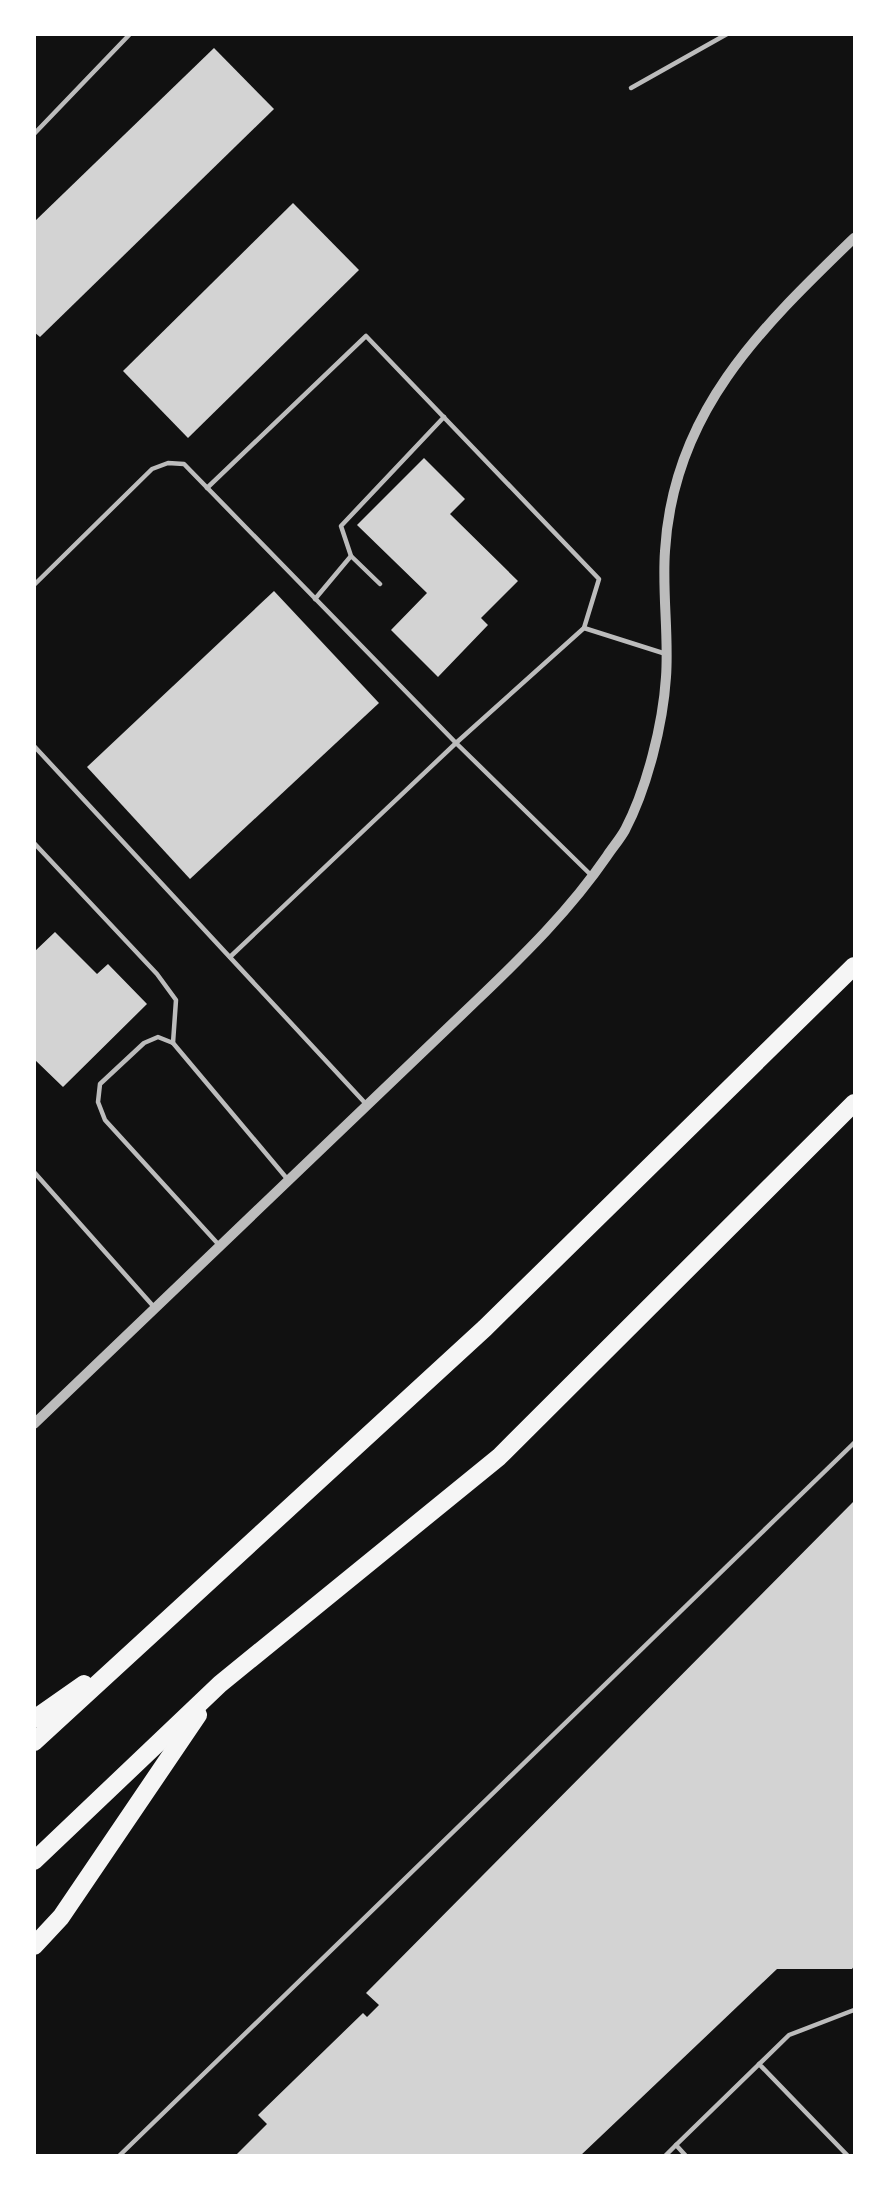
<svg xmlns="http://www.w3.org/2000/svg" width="889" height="2190" viewBox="0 0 889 2190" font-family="'Source Sans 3',sans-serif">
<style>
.building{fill:#d3d3d3}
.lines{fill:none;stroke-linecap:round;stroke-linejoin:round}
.service{stroke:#bcbcbc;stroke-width:4.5}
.tertiary{stroke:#bcbcbc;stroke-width:10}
.motorway{stroke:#f5f5f5;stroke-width:18}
</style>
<rect width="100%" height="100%" fill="#111"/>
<!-- building -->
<g class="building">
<path d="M214 48 274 109 40 337 34 332V222Z"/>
<path d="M293 203 359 270 188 438 123 371Z"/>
<path d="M424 458 465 499 450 514 518 581 481 618 488 625 438 677 391 630 427 593 357 525Z"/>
<path d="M274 591 379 703 190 879 87 767Z"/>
<path d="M55 932 97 974 108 964 147 1004 63 1087 34 1059V952Z"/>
<path d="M854 1501V1966L852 1969H777L580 2156H235L267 2124 258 2115 363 2013 367 2017 379 2005 366 1993Z"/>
</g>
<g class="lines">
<!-- service -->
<g class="service">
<path d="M631 88 727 34"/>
<path d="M34 134 130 34"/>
<path d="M207 488 366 336 599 579 584 628"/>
<path d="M380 584 351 556 341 526 444 417"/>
<path d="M34 585 152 469 168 463 184 464 456 743 592 876"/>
<path d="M315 599 351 556"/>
<path d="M34 746 366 1104"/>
<path d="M34 843 157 974 176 1000 173 1043"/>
<path d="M230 957 456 743 584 628 666 654"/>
<path d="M34 1172 154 1307"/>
<path d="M219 1245 105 1120 98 1102 100 1084 144 1043 158 1037 173 1043 289 1181"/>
<path d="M759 2064 848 2156"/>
<path d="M119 2156 854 1443"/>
<path d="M665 2156 676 2145"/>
<path d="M686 2156 676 2145 789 2035 854 2010"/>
</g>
<!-- tertiary -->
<path class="tertiary" d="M34 1424 477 1000C524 955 570 910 607 856 613 847 620 839 625 830 647 788 663 724 666 677 669 635 662 593 665 551 673 412 761 328 854 238"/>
<!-- motorway -->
<g class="motorway">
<path d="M34 1719 84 1684"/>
<path d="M34 1742 485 1328 854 966"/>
<path d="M34 1861 220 1684 499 1457 854 1103"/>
<path d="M34 1946 61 1917 198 1715"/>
</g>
</g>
<!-- border -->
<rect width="889" height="2190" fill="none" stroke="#ffffff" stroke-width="72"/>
</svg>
